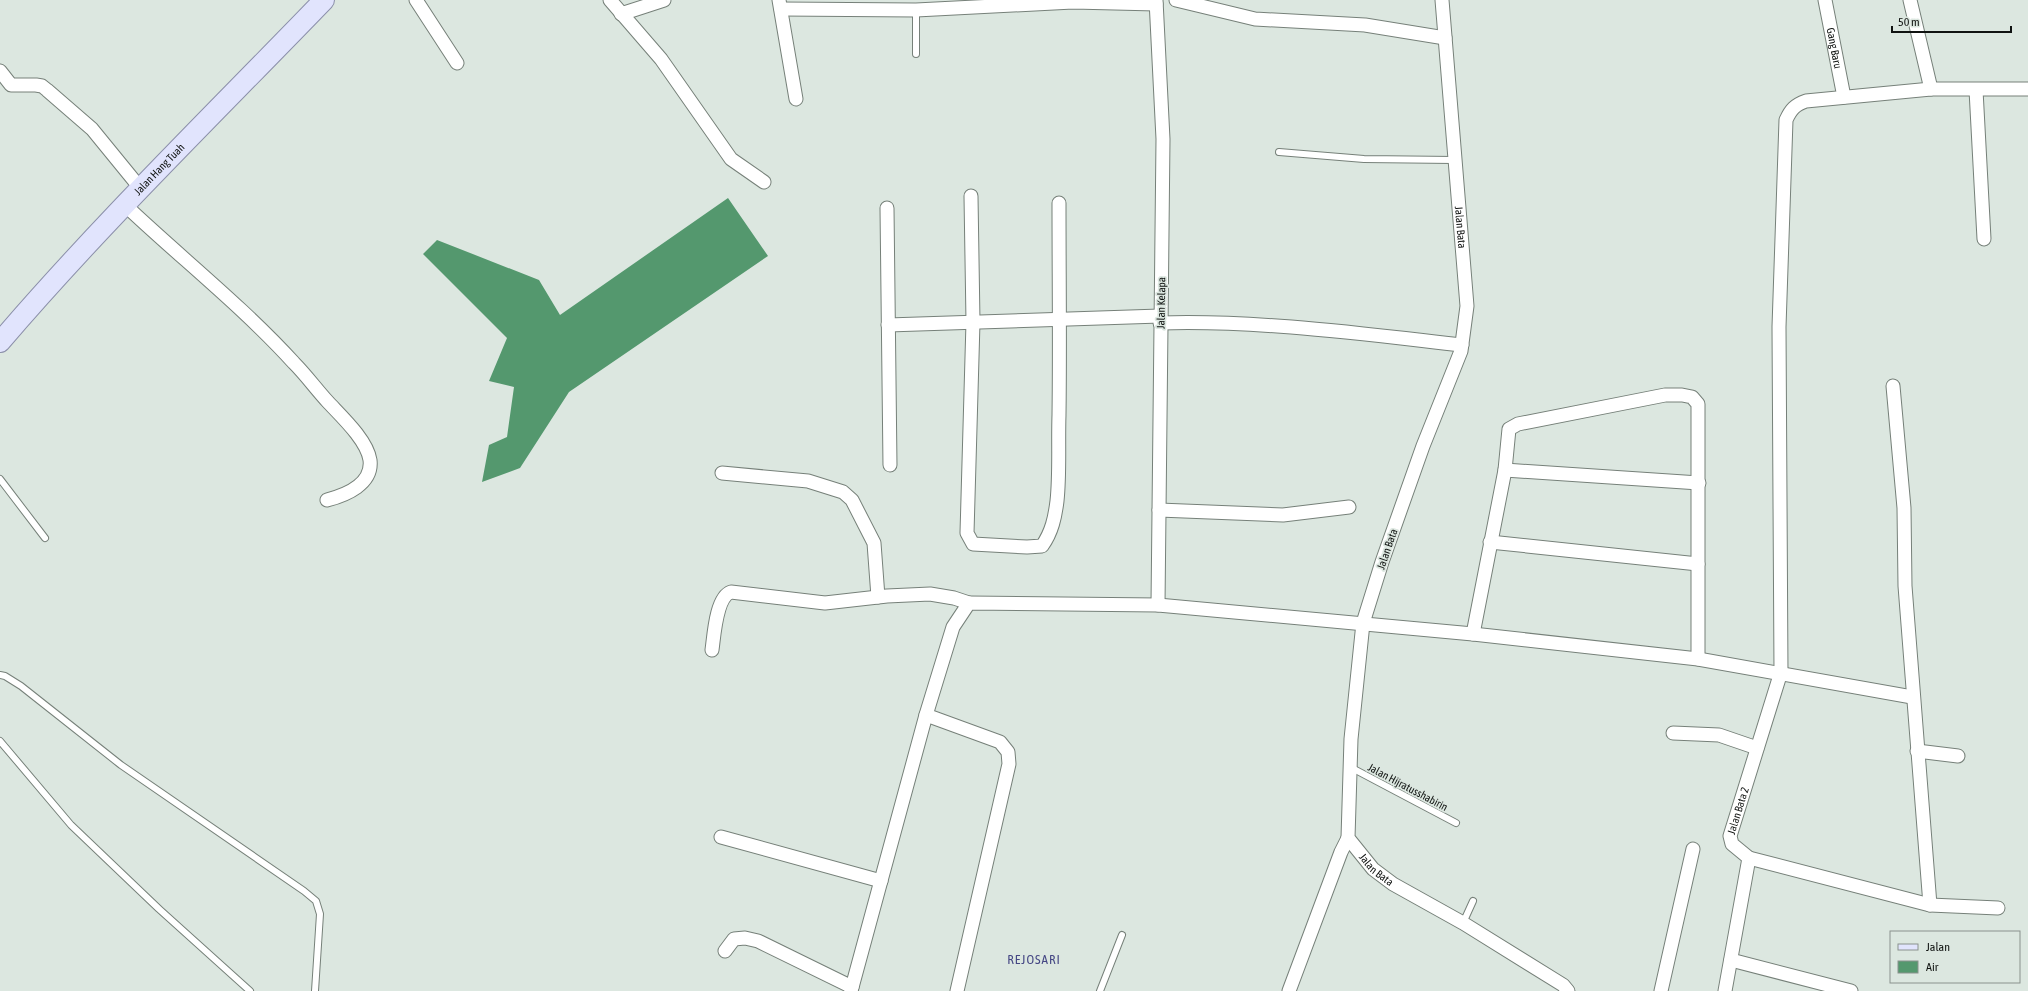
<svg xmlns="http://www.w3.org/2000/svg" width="2028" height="991" viewBox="0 0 2028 991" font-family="'Asap Condensed',sans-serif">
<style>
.water{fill:#54986e}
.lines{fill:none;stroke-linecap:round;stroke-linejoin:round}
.lane-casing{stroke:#768079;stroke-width:8}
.street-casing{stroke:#768079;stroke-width:15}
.primary-casing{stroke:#8b8fa9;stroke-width:22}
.lane{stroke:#fff;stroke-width:6}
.street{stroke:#fff;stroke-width:13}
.primary{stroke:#e1e4fd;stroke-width:20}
.labels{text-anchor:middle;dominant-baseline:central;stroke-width:3.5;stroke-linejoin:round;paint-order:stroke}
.street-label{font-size:11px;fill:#101311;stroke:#dce7e0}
.quarter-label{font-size:13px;letter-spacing:1px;fill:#454784;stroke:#dce7e0}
</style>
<rect width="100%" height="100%" fill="#dce7e0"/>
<!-- water -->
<path class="water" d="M728 198 768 256 569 392 520 468 482 482 489 445 507 437 514 387 489 381 507 338 423 254 437 240 539 280 560 315Z"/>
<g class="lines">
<!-- lane casing -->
<g class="lane-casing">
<g id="lane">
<path d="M916 10V54"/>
<path d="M1279 152 1364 159 1454 160"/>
<path d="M0 479 45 538"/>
<path d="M0 675 5 676 21 686 121 765 304 891 316 901 320 914 315 991"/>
<path d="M0 741 71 825 159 909 250 991"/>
<path d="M1350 767 1456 823"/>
<path d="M1463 923 1473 901"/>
<path d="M1100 991 1122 935"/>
</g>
</g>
<!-- street casing -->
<g class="street-casing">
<g id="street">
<path d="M416 0 457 63"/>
<path d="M610 0 661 59 731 159 764 182"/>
<path d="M779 0 796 99"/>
<path d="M1156 0 1163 139 1158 605"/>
<path d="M1176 0 1255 19 1365 25 1445 38"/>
<path id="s1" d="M1442 0 1467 306 1461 351 1423 446 1382 562 1363 623 1351 739 1348 838 1373 869 1393 884 1463 923 1563 985 1568 991"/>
<path id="s2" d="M1825 0 1844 97"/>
<path d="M1910 0 1931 89"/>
<path d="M781 9 916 10 1073 2 1156 4"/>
<path d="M621 14 664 0"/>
<path d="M0 71 11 85H36L42 86 47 90 92 129 141 189"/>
<path d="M1976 90 1984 239"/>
<path d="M971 196 973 322 967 533 973 544 1027 547 1042 546C1052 532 1055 517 1057 501 1060 473 1058 443 1059 415 1060 344 1059 274 1059 203"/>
<path d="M125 205C181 258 242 306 294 363 306 375 316 389 328 402 341 416 367 440 370 460 373 484 346 495 327 500"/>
<path d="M887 208 890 465"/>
<path d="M1160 323C1260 320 1363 334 1462 345"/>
<path d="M888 325 1160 316"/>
<path d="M1893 386 1904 508 1905 586 1930 905"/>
<path d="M1505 470 1699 483"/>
<path d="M722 473 808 481 843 492 852 500 874 543 878 597"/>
<path d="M1159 510 1283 515 1349 507"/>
<path d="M1490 542 1698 564"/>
<path d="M1473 634 1505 470 1509 429 1518 424 1665 395H1682L1692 397 1698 404V659"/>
<path d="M712 650C714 636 716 597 731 592L825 603 887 596 930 594 954 598 969 603"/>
<path d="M926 715 1000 742 1008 752 1009 764 957 991"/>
<path d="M1673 733 1719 735 1757 748"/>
<path d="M1917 751 1958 756"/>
<path d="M721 837 881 881"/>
<path d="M1749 858 1930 905 1998 908"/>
<path d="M725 951 734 939 745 938 758 941 852 987"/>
<path d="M1731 960 1851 991"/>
<path d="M851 991 926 715 953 627 969 603 1158 605 1473 634 1698 659 1912 697"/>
<path d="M1289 991 1341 852 1348 838"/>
<path d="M1661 991 1693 849"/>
<path id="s3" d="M1725 991 1749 858 1732 844 1730 836 1781 672 1779 327 1786 120C1791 109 1795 105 1806 101L1931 89H2028"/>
</g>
</g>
<!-- primary casing -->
<g class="primary-casing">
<g id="primary">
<path id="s4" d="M0 342C102 223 215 113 324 0"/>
</g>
</g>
<!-- lane -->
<use href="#lane" class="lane"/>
<!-- street -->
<use href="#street" class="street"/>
<!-- primary -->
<use href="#primary" class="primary"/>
</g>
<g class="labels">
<!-- street labels -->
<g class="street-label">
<text stroke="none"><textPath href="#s2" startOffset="49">Gang Baru</textPath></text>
<text stroke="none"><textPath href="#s4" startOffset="235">Jalan Hang Tuah</textPath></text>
<text stroke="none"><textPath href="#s1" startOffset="228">Jalan Bata</textPath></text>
<text transform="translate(1161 303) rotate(-89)">Jalan Kelapa</text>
<text transform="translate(1387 549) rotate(-71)">Jalan Bata</text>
<text transform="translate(1408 787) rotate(28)">Jalan Hijratusshabirin</text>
<text stroke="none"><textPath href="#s3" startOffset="192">Jalan Bata 2</textPath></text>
<text stroke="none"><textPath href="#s1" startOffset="900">Jalan Bata</textPath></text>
</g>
<!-- quarter labels -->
<g class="quarter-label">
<text x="1034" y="959">REJOSARI</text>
</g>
</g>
<!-- legend -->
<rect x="1890" y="931" width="130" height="52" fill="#dce7e0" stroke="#8a928d"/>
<rect x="1898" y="944" width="20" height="6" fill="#e1e4fd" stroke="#8a928d"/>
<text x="1926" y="951" font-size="12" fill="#101311">Jalan</text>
<rect x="1898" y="961" width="20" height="12" fill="#54986e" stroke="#8a928d"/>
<text x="1926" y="971" font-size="12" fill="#101311">Air</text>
<!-- scale -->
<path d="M1892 26v6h119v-6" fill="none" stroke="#101311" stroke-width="2"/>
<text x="1898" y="26" font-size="12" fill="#101311" stroke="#dce7e0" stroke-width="3" paint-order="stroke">50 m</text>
</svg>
